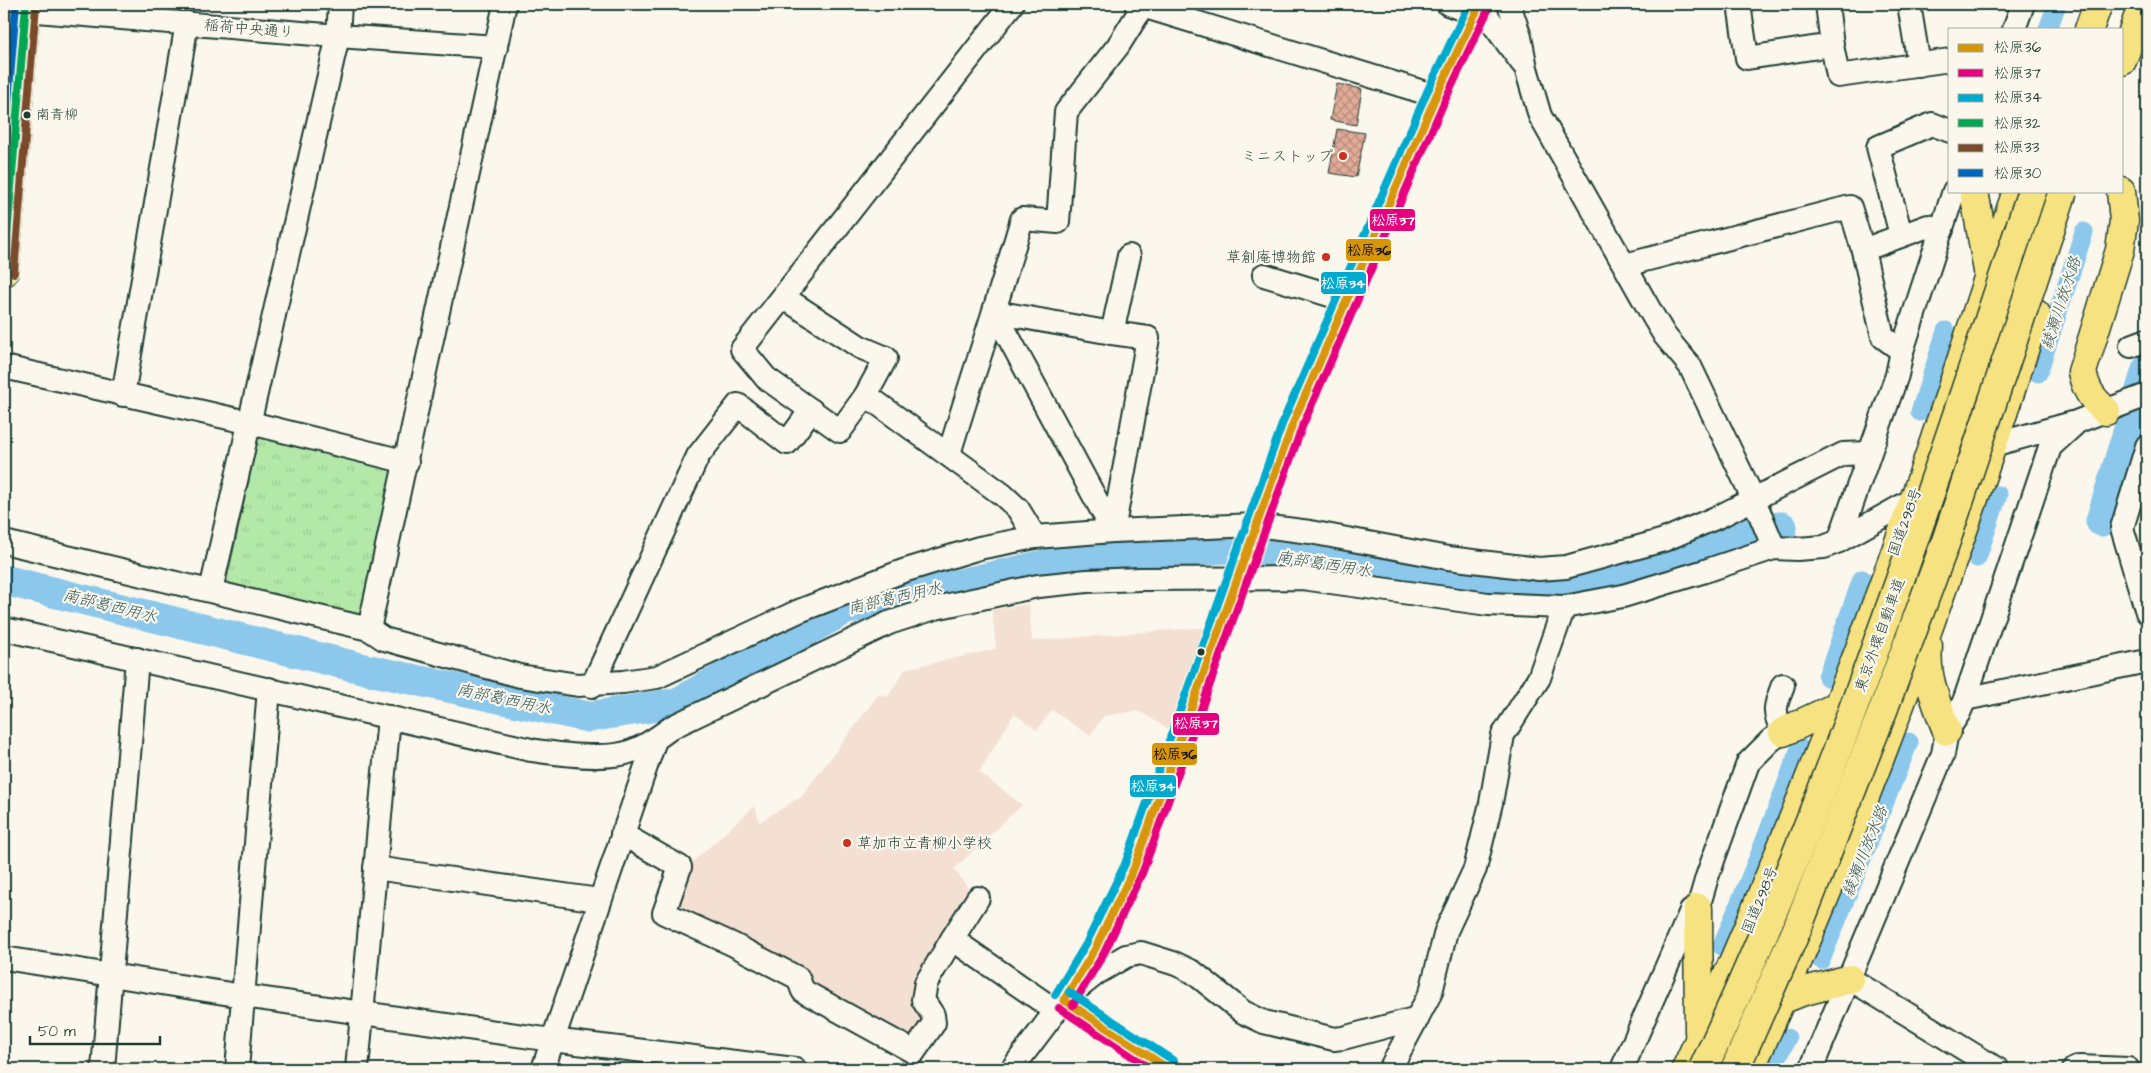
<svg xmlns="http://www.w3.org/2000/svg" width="2151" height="1073" viewBox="0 0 2151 1073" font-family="'Architects Daughter','Klee One',sans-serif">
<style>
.built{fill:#f4e0d3}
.park{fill:url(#park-tufts);stroke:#6a926e}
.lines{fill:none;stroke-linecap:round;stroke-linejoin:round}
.canal{stroke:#8bc8ec;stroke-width:19}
.river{stroke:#8bc8ec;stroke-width:31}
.building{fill:url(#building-cross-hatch);stroke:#1f3d34}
.minor-casing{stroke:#1f3d34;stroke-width:26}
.major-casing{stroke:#1f3d34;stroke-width:31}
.highway-casing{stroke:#1f3d34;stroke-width:31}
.minor{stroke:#fbf7ec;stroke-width:22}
.major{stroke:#f6e281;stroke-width:28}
.highway{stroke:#f6e281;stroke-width:28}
.highway-bridge-casing{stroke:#1f3d34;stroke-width:31;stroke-linecap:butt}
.highway-bridge{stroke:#f6e281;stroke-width:28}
.bus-1-casing{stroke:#fbf7ec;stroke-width:11}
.bus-2-casing{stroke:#fbf7ec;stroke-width:11}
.bus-3-casing{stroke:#fbf7ec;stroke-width:11}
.bus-4-casing{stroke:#fbf7ec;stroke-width:11}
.bus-5-casing{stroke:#fbf7ec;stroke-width:11}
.bus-6-casing{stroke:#fbf7ec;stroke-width:11}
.bus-1{stroke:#d79608;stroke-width:8}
.bus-2{stroke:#e5007d;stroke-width:8}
.bus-3{stroke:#00a9ce;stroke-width:8}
.bus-4{stroke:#00a651;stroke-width:8}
.bus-5{stroke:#7a4b2a;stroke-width:8}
.bus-6{stroke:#0065bd;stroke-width:8}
.bus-dot{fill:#1f3d34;stroke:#fbf7ec;stroke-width:2}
.poi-dot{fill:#c8321e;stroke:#fbf7ec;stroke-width:2}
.labels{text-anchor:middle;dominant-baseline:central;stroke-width:4.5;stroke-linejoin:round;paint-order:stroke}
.bus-label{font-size:14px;fill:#1f3d34;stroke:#fbf7ec;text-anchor:start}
.street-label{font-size:15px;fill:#1f3d34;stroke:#fbf7ec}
.poi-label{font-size:15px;fill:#1f3d34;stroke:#fbf7ec;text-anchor:end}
.water-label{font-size:16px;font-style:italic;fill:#355959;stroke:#fbf7ec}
.line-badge{stroke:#fbf7ec;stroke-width:2}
.badge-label{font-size:14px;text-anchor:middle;font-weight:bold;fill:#fff}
.pale-badge-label{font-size:14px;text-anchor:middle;font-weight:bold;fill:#111}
</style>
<defs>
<pattern id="park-tufts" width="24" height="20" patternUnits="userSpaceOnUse" patternTransform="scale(1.25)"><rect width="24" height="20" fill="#b4e8a9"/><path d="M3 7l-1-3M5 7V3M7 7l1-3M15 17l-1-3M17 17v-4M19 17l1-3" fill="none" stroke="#9ac892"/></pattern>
<pattern id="building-cross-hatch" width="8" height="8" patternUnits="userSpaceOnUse" patternTransform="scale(1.25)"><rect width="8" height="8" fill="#e2ab98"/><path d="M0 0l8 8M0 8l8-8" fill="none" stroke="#b78c7d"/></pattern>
</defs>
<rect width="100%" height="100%" fill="#fbf7ec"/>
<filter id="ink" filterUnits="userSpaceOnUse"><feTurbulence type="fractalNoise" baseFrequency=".02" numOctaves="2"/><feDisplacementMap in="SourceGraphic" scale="10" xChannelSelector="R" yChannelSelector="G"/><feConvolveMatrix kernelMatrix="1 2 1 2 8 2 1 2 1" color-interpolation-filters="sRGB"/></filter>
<g filter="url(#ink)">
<!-- built -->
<path class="built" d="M1029 604 1032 641 1208 627 1172 731 1138 711 1103 716 1090 736 1052 710 1037 730 1014 714 979 772 1022 805 954 869 973 895 923 977 928 1021 912 1045 671 910 689 865 755 806 759 822 801 797 879 694 888 697 905 669 996 649 992 610Z"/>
<!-- park -->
<path class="park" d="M265 433 401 466 362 615 230 583 227 580 258 439Z"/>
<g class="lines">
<!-- canal -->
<g class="canal">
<path d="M2048 29 2057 4"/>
<path d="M2038 373 2084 232"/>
<path d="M1920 412 1946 331"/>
<path d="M1977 558 1998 495"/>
<path d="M1827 677 1862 579"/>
<path d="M1722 946 1761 851 1800 748"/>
<path d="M1821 960 1909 742"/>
<path d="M1772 1069 1787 1038"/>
</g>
<!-- river -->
<g class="river">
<path d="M2101 521 2147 370"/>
<path d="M4 580 369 670 588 717 677 703 844 610 1053 563 1226 548 1440 582 1590 587 1746 531 1782 527"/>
</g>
</g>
<!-- building -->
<g class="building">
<path d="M1337 84 1362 89 1356 125 1330 120Z"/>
<path d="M1337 129 1365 133 1356 177 1329 173Z"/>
</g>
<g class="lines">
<!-- minor casing -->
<g class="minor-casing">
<g id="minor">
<path d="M4 4 25 10 338 36 496 47"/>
<path d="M1136 4 1436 96"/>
<path d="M1448 4 1475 14"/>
<path d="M1509 4 1520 37 1526 68 1540 116 1653 316 1665 336 1690 366 1754 500 1774 548"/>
<path d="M1739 4 1747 58 1832 45"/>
<path d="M1827 4 1832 45 1838 76 1950 60"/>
<path d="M1909 4 1919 65"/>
<path d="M1479 5 1522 63"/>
<path d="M2014 29 2023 4"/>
<path d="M1901 235 1878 147 1932 124 1950 131"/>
<path d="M1863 250 1928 226 1942 230"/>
<path d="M1625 265 1850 207 1863 250 1883 337 1902 351"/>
<path d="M1264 275 1346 300"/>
<path d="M783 297 860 347 886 358 866 395 840 431 766 378 742 349 1012 4"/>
<path d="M995 312 1112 333 1148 338 1113 531Z"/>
<path d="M1112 333 1129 256"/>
<path d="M2131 346 2147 340"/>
<path d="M4 367 251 423 407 462"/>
<path d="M123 395 187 23"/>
<path d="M866 395 1003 495 1018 509 1035 537"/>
<path d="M2147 446 2122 528 2147 612"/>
<path d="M949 454C973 375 999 298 1022 219L1058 222 1066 112 1118 46 1143 6"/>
<path d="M1839 541 1897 375 1902 351 1954 191"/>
<path d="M4 542 369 629 384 639 520 676 578 685 623 682 657 677 799 611 903 571 979 548 1035 537 1113 531 1255 525 1310 532 1448 558 1539 569 1566 567 1664 540 1720 516 1843 454 1869 453"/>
<path d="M211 590 338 36 340 4"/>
<path d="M4 629 531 750C557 754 607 761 632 751 647 746 660 736 672 727L889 623 935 608 1038 586 1087 581 1140 579 1302 578 1488 604 1564 607 1623 596 1702 572 1774 548 1797 549 1824 547 1839 541 1914 499 1993 445 2076 422 2147 395"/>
<path d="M369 629 505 4"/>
<path d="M592 686 698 456 738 405 787 443 811 410"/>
<path d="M1965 699 2147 661"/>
<path d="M622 834 680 867 664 913 732 944 798 978 803 991 914 1052 934 1023 933 1015 923 1000 926 983 952 939 1056 1011"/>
<path d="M375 868 599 900"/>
<path d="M952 939 978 898"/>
<path d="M4 958 243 996 552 1040 795 1069"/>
<path d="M1850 979 1997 1069"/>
<path d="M1078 988 1097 973 1126 956 1141 953 1176 964 1193 972 1243 1012 1264 1022 1334 1039 1343 1038 1418 1018"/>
<path d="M1064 1000 1169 1069"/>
<path d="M103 1069 137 659"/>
<path d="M237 1069 269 689"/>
<path d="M357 1069 389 717"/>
<path d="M543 1069 655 740"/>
<path d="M1012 1069 1064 1000 1085 967 1134 868 1293 423 1436 96 1480 4"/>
<path d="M1390 1069 1431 992 1446 931 1475 869 1491 803 1503 735 1539 678 1564 607"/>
<path d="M1622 1069 1691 911 1698 908 1707 877 1748 763 1771 740 1783 732C1772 711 1775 706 1783 685"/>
<path d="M1811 1069 1943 754 1947 731 1959 713 1965 699 2050 447 2074 425"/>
<path d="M2074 1069 2079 1067 2128 1069"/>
</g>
</g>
<!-- major casing -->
<g class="major-casing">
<path id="major" d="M4 272 26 4"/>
</g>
<!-- highway casing -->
<g class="highway-casing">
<g id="highway">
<path d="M2089 29 2098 4"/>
<path d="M2122 61 2143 4"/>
<path d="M1974 191 1988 271"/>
<path d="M2106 411C2092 399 2086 390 2082 372L2120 250 2124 221 2121 191"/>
<path d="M1928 646C1925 677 1936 702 1947 731"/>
<path d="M1783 732 1838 706"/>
<path d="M1698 908 1699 1032"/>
<path d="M1781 1000 1801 992 1850 979"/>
<path d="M1686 1069C1770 883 1846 693 1914 500 1950 398 1982 294 2017 191"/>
<path d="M1750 1069C1862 824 1952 570 2036 314"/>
</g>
</g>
<!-- minor -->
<use href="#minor" class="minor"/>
<!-- major -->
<use href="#major" class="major"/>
<!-- highway -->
<use href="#highway" class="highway"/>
<!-- highway-bridge casing -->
<g class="highway-bridge-casing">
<g id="highway-bridge">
<path d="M1703 1069C1836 786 1933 487 2032 191"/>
<path d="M1735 1069 1797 929 1882 713 1946 541 2063 191"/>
</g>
</g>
<!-- highway-bridge -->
<use href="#highway-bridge" class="highway-bridge"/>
<!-- bus-1 casing -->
<g class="bus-1-casing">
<g id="bus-1">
<path d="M1064 1000 1095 949 1134 868 1293 423 1436 96 1480 4"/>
<path d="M1064 1000 1169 1069"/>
</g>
</g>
<!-- bus-2 casing -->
<g class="bus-2-casing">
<g id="bus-2">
<path d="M1073 1005 1104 953 1143 871 1302 427 1445 100 1489 8"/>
<path d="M1059 1008 1151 1069"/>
</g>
</g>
<!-- bus-3 casing -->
<g class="bus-3-casing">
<g id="bus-3">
<path d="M1069 992 1174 1061"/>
<path d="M1055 995 1086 944 1125 864 1284 419 1427 92 1469 4"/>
</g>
</g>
<!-- bus-4 casing -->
<g class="bus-4-casing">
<path id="bus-4" d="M4 272 26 4"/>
</g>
<!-- bus-5 casing -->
<g class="bus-5-casing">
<path id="bus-5" d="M14 273 36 5"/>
</g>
<!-- bus-6 casing -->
<g class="bus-6-casing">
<path id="bus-6" d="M4 153 16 4"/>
</g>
<!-- bus-1 -->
<use href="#bus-1" class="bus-1"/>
<!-- bus-2 -->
<use href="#bus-2" class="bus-2"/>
<!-- bus-3 -->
<use href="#bus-3" class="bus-3"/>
<!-- bus-4 -->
<use href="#bus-4" class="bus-4"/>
<!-- bus-5 -->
<use href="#bus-5" class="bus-5"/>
<!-- bus-6 -->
<use href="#bus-6" class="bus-6"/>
</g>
</g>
<!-- markers -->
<g class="bus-dot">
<circle cx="27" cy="115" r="4.5"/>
<circle cx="1201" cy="652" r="4.5"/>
</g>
<g class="poi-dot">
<circle cx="1343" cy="156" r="5"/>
<circle cx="1326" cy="257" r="5"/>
<circle cx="847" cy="843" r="5"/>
</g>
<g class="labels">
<!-- bus labels -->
<g class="bus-label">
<text x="36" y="115">南青柳</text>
</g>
<!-- street labels -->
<g class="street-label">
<text transform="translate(249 29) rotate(5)">稲荷中央通り</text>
<text transform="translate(1905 522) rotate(-70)">国道298号</text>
<text transform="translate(1880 635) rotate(-70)">東京外環自動車道</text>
<text transform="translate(1760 900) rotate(-68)">国道298号</text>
</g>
<!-- poi labels -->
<g class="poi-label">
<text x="1333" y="156">ミニストップ</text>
<text x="1316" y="257">草創庵博物館</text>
<text x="857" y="843" text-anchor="start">草加市立青柳小学校</text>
</g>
<!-- water labels -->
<g class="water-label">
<text transform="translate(2061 303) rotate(-72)">綾瀬川放水路</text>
<text transform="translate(1324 564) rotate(9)">南部葛西用水</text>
<text transform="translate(895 598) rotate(-13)">南部葛西用水</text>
<text transform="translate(110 606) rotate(14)">南部葛西用水</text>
<text transform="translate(504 699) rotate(12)">南部葛西用水</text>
<text transform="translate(1865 851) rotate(-68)">綾瀬川放水路</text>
</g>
</g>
<g class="line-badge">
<rect x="1369" y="208" width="47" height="24" rx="5" fill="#e5007d"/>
<rect x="1345" y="238" width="47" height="24" rx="5" fill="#d79608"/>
<rect x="1320" y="271" width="47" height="24" rx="5" fill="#00a9ce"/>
<rect x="1172" y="712" width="48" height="24" rx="5" fill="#e5007d"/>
<rect x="1151" y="742" width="47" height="24" rx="5" fill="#d79608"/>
<rect x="1129" y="774" width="48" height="24" rx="5" fill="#00a9ce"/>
</g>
<g class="badge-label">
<text x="1393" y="225">松原37</text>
<text x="1343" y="288">松原34</text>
<text x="1196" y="728">松原37</text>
<text x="1153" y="791">松原34</text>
</g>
<g class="pale-badge-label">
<text x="1369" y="255">松原36</text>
<text x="1175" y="759">松原36</text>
</g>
<!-- margin -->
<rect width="2151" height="1073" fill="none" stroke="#fbf7ec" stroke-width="20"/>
<rect x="10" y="10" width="2131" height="1053" fill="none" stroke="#1f3d34" stroke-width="2" filter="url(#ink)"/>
<!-- legend -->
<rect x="1948" y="28" width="175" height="165" fill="#fbf7ec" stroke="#a3ada2"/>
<rect x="1958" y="44" width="25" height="8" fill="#d79608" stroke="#a3ada2"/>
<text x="1994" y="52" font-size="15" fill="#1f3d34">松原36</text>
<rect x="1958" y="69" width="25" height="8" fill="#e5007d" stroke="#a3ada2"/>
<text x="1994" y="78" font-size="15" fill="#1f3d34">松原37</text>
<rect x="1958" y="94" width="25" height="8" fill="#00a9ce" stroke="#a3ada2"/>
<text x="1994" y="102" font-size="15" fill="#1f3d34">松原34</text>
<rect x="1958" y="119" width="25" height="8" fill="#00a651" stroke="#a3ada2"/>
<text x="1994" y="128" font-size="15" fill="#1f3d34">松原32</text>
<rect x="1958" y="144" width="25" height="8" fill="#7a4b2a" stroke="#a3ada2"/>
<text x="1994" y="152" font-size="15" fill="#1f3d34">松原33</text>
<rect x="1958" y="169" width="25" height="8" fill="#0065bd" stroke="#a3ada2"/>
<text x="1994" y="178" font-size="15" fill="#1f3d34">松原30</text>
<!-- scale -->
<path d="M30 1036v8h130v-8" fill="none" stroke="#1f3d34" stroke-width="2.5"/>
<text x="38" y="1036" font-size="15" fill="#1f3d34" stroke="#fbf7ec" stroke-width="4" paint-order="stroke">50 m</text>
</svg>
